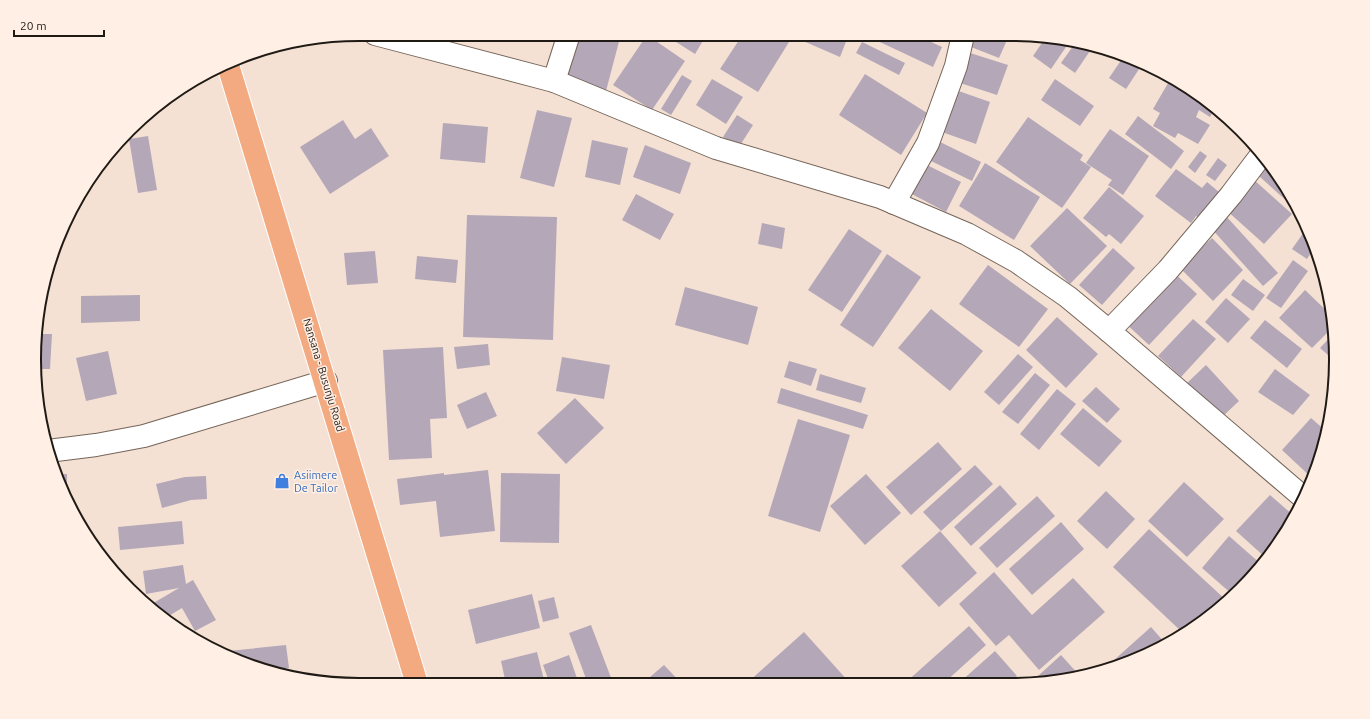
<svg xmlns="http://www.w3.org/2000/svg" width="1370" height="719" viewBox="0 0 1370 719" font-family="Ubuntu,sans-serif">
<style>
.building{fill:#b4a7b8}
.lines{fill:none;stroke-linecap:round;stroke-linejoin:round}
.minor-casing{stroke:#756559;stroke-width:24}
.major-casing{stroke:#fff;stroke-width:24}
.minor{stroke:#fff;stroke-width:22}
.major{stroke:#f4aa80;stroke-width:22}
.labels{text-anchor:middle;dominant-baseline:central;stroke-width:3;stroke-linejoin:round;paint-order:stroke}
.street-label{font-size:11px;fill:#201a15;stroke:#ffefe4}
.shop-label{font-size:11px;fill:#366cbe;stroke:#ffefe4;text-anchor:start}
.rim{fill:none;stroke:#201a15;stroke-width:2}
</style>
<rect width="100%" height="100%" fill="#f4e1d3"/>
<!-- building -->
<g class="building">
<path d="M577 34H621L606 91 565 80Z"/>
<path d="M676 34H707L695 54 673 40Z"/>
<path d="M743 34H777L789 42 758 92 720 69Z"/>
<path d="M787 34H849L840 57Z"/>
<path d="M647 35 685 61 652 110 613 85Z"/>
<path d="M865 35H916L942 47 933 67Z"/>
<path d="M971 35H993L1007 40 999 58 966 45Z"/>
<path d="M1046 37 1061 39 1068 44 1051 69 1033 56Z"/>
<path d="M862 42 905 63 899 75 856 53Z"/>
<path d="M1076 42 1094 45 1075 73 1061 63Z"/>
<path d="M967 52 1008 65 997 95 957 82Z"/>
<path d="M1124 56 1143 63 1126 89 1109 78Z"/>
<path d="M865 74 927 113 901 155 839 115Z"/>
<path d="M682 75 692 81 671 115 661 109Z"/>
<path d="M1171 78 1209 101 1215 108 1210 117 1199 110 1196 117 1210 125 1198 144 1178 133 1175 138 1153 126 1160 113 1153 109Z"/>
<path d="M712 79 743 97 726 124 696 105Z"/>
<path d="M1055 79 1094 106 1080 126 1041 100Z"/>
<path d="M950 88 990 102 976 144 936 130Z"/>
<path d="M537 110 572 118 554 187 520 178Z"/>
<path d="M737 115 753 125 739 147 723 137Z"/>
<path d="M1138 116 1184 151 1171 169 1125 134Z"/>
<path d="M1028 117 1083 155 1080 160 1091 167 1062 208 996 162Z"/>
<path d="M343 120 355 139 371 128 389 156 330 194 300 147Z"/>
<path d="M443 123 488 127 485 163 440 159Z"/>
<path d="M1110 129 1149 156 1123 195 1108 185 1112 180 1086 163Z"/>
<path d="M148 136 157 190 138 193 129 139Z"/>
<path d="M592 140 628 148 620 185 585 177Z"/>
<path d="M938 141 981 162 972 181 929 160Z"/>
<path d="M645 145 691 163 680 194 633 177Z"/>
<path d="M1200 151 1207 156 1195 173 1188 167Z"/>
<path d="M1218 158 1227 165 1215 181 1206 175Z"/>
<path d="M923 163 961 182 946 212 908 192Z"/>
<path d="M985 163 1040 197 1014 240 959 206Z"/>
<path d="M1269 164 1293 197 1300 213 1259 176Z"/>
<path d="M1176 169 1202 188 1207 182 1219 192 1200 218 1196 216 1191 223 1155 196Z"/>
<path d="M1253 179 1292 214 1264 244 1225 209Z"/>
<path d="M1109 187 1144 216 1121 244 1109 234 1106 237 1083 218Z"/>
<path d="M636 194 674 214 660 240 622 220Z"/>
<path d="M1067 208 1107 246 1070 284 1030 246Z"/>
<path d="M467 215 557 217 553 340 463 337Z"/>
<path d="M1225 215 1278 273 1263 286 1211 228Z"/>
<path d="M762 223 785 228 782 249 758 244Z"/>
<path d="M849 229 882 251 842 312 808 290Z"/>
<path d="M1304 232 1310 237 1315 247 1307 259 1292 249Z"/>
<path d="M1212 238 1243 270 1213 301 1180 268Z"/>
<path d="M1113 248 1135 268 1102 305 1079 285Z"/>
<path d="M375 251 378 283 347 285 344 253Z"/>
<path d="M887 254 921 277 873 347 840 325Z"/>
<path d="M417 256 458 260 456 283 415 279Z"/>
<path d="M1319 257 1320 259 1321 266 1316 261Z"/>
<path d="M1293 260 1308 271 1281 308 1266 298Z"/>
<path d="M988 265 1048 309 1019 347 959 304Z"/>
<path d="M1171 270 1197 294 1149 345 1123 321Z"/>
<path d="M1243 279 1265 295 1253 311 1231 295Z"/>
<path d="M685 287 758 307 748 345 675 325Z"/>
<path d="M1305 290 1333 317 1334 326 1312 348 1279 318Z"/>
<path d="M140 295V321L81 323V296Z"/>
<path d="M1226 298 1250 319 1228 343 1205 322Z"/>
<path d="M931 309 983 351 950 391 898 348Z"/>
<path d="M1057 317 1098 354 1066 388 1026 350Z"/>
<path d="M1193 319 1216 339 1181 377 1158 356Z"/>
<path d="M1265 320 1302 349 1287 368 1250 338Z"/>
<path d="M1334 333V355L1335 361 1320 348Z"/>
<path d="M39 334H52L50 369H36Z"/>
<path d="M488 344 490 365 457 369 454 347Z"/>
<path d="M443 347 447 418 430 419 432 458 389 460 383 350Z"/>
<path d="M108 351 117 394 86 401 76 358Z"/>
<path d="M1018 354 1033 367 999 405 984 392Z"/>
<path d="M562 357 610 365 604 399 556 391Z"/>
<path d="M789 361 817 369 811 386 784 377Z"/>
<path d="M1206 365 1239 401 1221 418 1187 383Z"/>
<path d="M1275 369 1310 395 1293 415 1258 392Z"/>
<path d="M1035 373 1050 385 1018 424 1002 412Z"/>
<path d="M820 374 866 388 861 403 816 390Z"/>
<path d="M1096 387 1120 409 1107 423 1082 401Z"/>
<path d="M781 388 868 415 863 429 777 403Z"/>
<path d="M1057 389 1076 404 1039 450 1020 434Z"/>
<path d="M486 392 497 416 467 429 457 405Z"/>
<path d="M575 398 604 428 566 464 537 433Z"/>
<path d="M1083 408 1122 441 1099 467 1060 434Z"/>
<path d="M1311 418 1327 432 1325 444 1312 478 1282 450Z"/>
<path d="M798 419 850 435 820 532 768 516Z"/>
<path d="M938 442 962 469 911 515 886 487Z"/>
<path d="M975 465 993 484 941 531 923 512Z"/>
<path d="M488 470 495 531 440 537 436 501 400 505 397 479 444 473V475Z"/>
<path d="M501 473 560 474 559 543 500 542Z"/>
<path d="M56 474H67V500H66Z"/>
<path d="M866 474 901 513 865 545 830 506Z"/>
<path d="M206 476 207 499 191 500 162 508 156 484 185 477Z"/>
<path d="M1184 482 1224 519 1187 557 1148 521Z"/>
<path d="M1000 485 1017 504 971 546 954 527Z"/>
<path d="M1106 491 1135 519 1107 549 1077 521Z"/>
<path d="M1270 495 1294 516 1266 558 1236 531Z"/>
<path d="M1037 496 1055 516 997 568 979 548Z"/>
<path d="M182 521 184 544 120 550 118 527Z"/>
<path d="M1061 522 1084 549 1032 595 1009 569Z"/>
<path d="M1149 529 1227 601 1208 618 1183 633 1113 567Z"/>
<path d="M940 531 977 573 939 607 901 566Z"/>
<path d="M1229 536 1262 565 1255 574 1233 595 1202 568Z"/>
<path d="M183 565 186 584 193 580 216 620 195 631 182 608 167 617 150 605 179 588 146 594 143 571Z"/>
<path d="M994 572 1032 615 1073 578 1105 612 1039 670 1009 635 996 646 959 604Z"/>
<path d="M532 594 540 628 476 644 468 610Z"/>
<path d="M554 597 559 618 543 622 538 601Z"/>
<path d="M591 625 613 683 588 684 569 633Z"/>
<path d="M969 626 986 645 944 683H905Z"/>
<path d="M1151 627 1165 643 1135 660 1104 669Z"/>
<path d="M804 632 849 682 747 683Z"/>
<path d="M286 645 289 668 267 671 215 651 210 648 218 647 219 652Z"/>
<path d="M995 651 1017 676 1010 682H960Z"/>
<path d="M537 652 545 684H506L501 661Z"/>
<path d="M569 655 579 684H550L543 665Z"/>
<path d="M1061 655 1079 675 1053 682H1044L1038 676Z"/>
<path d="M664 665 681 683H643Z"/>
</g>
<g class="lines">
<!-- minor casing -->
<g class="minor-casing">
<g id="minor">
<path d="M375 34 554 81 716 148 880 197 967 234 1016 261 1068 297 1109 331 1304 498"/>
<path d="M554 81 569 34"/>
<path d="M894 203 928 143 956 66 963 35"/>
<path d="M1109 331 1168 270 1231 195 1262 154"/>
<path d="M48 451 96 445 144 436 326 381"/>
</g>
</g>
<!-- major casing -->
<g class="major-casing">
<path id="major" d="M228 65 417 684"/>
</g>
<!-- minor -->
<use href="#minor" class="minor"/>
<!-- major -->
<use href="#major" class="major"/>
</g>
<!-- icons -->
<defs>
<g id="shop-bare" transform="scale(1.2)"><path d="M-5-2.5h2.3a2.7 3.5 0 0 1 5.4 0H5L5.5 6h-11ZM-1.5-2.5h3a1.5 2.3 0 0 0-3 0Z" fill="#3f7fe0" stroke="#ffefe4" stroke-width="2.5" paint-order="stroke"/></g>
</defs>
<g fill-rule="evenodd">
<use href="#shop-bare" x="282" y="481"/>
</g>
<g class="labels">
<!-- street labels -->
<g class="street-label">
<text transform="translate(324 375) rotate(73)">Nansana - Busunju Road</text>
</g>
<!-- shop labels -->
<g class="shop-label">
<text x="294" y="475">Asiimere<tspan x="294" dy="13">De Tailor</tspan></text>
</g>
</g>
<!-- crop -->
<path d="M0 0H1370V719H0ZM359 41H1011A318 318 0 0 1 1329 359V360A318 318 0 0 1 1011 678H359A318 318 0 0 1 41 360V359A318 318 0 0 1 359 41Z" fill="#ffefe4" fill-rule="evenodd"/>
<path class="rim" d="M359 41H1011A318 318 0 0 1 1329 359V360A318 318 0 0 1 1011 678H359A318 318 0 0 1 41 360V359A318 318 0 0 1 359 41Z"/>
<!-- scale -->
<path d="M14 30v6h90v-6" fill="none" stroke="#201a15" stroke-width="2"/>
<text x="20" y="30" font-size="12" fill="#201a15" stroke="#ffefe4" stroke-width="3" paint-order="stroke">20 m</text>
</svg>
